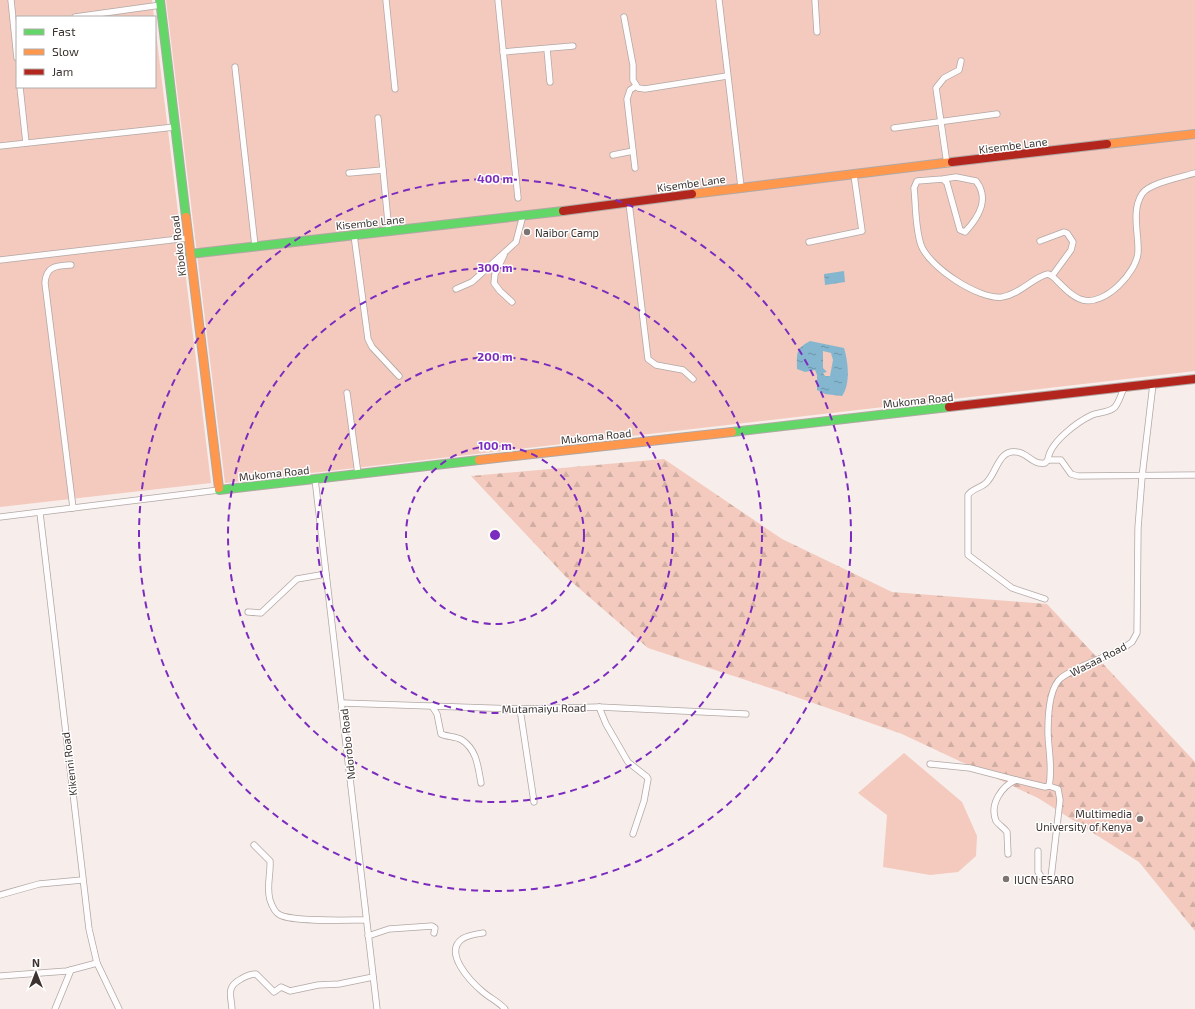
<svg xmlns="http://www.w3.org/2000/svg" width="1195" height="1009" viewBox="0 0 1195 1009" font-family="'Exo 2',sans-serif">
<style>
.green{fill:#f3cabd}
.forest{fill:url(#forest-firs)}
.water{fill:url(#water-ripples);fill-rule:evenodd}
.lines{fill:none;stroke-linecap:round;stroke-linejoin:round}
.street-casing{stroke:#b1a8a5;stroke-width:7}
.fast-casing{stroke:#b1a8a5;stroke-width:10}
.slow-casing{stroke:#b1a8a5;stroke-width:10}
.jam-casing{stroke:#b1a8a5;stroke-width:10}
.street{stroke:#fefcfc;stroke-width:5.5}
.fast{stroke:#63d668;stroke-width:8}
.slow{stroke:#ff974d;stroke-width:8}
.jam{stroke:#b3261e;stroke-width:8}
.ring{fill:none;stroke:#7b2cbf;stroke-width:2;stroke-dasharray:7 5}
.poi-dot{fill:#7d7471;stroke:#fff;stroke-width:1.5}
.labels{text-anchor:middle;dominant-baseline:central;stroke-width:3;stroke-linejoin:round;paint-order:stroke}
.street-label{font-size:11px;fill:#3c3330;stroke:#fff}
.poi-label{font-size:11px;fill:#3c3330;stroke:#fff;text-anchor:start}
.centre{fill:#7b2cbf;stroke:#fff;stroke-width:2}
.ring-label{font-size:12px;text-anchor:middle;font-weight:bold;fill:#7b2cbf;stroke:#fff;stroke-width:3;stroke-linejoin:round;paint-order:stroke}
</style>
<defs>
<pattern id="forest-firs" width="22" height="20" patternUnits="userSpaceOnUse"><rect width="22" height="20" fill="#f3cabd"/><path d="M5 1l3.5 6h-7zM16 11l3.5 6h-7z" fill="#d1aea3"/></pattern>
<pattern id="water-ripples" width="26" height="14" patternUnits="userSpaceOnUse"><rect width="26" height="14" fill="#84b7cf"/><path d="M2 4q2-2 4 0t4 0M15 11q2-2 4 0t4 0" fill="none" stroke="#6d95a8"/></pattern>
</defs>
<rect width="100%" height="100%" fill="#f7edea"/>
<!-- green -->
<g class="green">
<path d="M0 0H152L154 17H17V87H155V24L211 483 0 507Z"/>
<path d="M166 0H1195V371L225 483Z"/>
<path d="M904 753 962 802 977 836 976 856 958 872 930 875 883 867 887 815 858 793Z"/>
</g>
<!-- forest -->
<path class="forest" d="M664 459 782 539 892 592 1047 604 1195 762V931L1139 862 1038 798 902 734 776 690 648 648 566 577 471 476Z"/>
<!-- water -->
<g class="water">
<path d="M844 271 845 282 825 285 824 274Z"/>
<path d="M810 341 844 348C848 361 851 384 842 396L825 394 817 390V375L815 370 805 372 797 369C797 353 795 349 810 341ZM823 351 831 353 833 360 830 376H825L823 373 827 372 823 368Z"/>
</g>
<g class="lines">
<!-- street casing -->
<g class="street-casing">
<g id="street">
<path d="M11 0 17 58"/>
<path d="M386 0 395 89"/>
<path d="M498 0 518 198"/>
<path d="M719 0 741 187"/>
<path d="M815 0 817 32"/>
<path d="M75 17 161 5"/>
<path d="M624 17 633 65V80L638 88 645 89 727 76"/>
<path d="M547 49 550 82"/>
<path d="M503 52 573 46"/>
<path d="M235 67 255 246"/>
<path d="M20 87 26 143"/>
<path d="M378 118 389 232"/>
<path d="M894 128 997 114"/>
<path d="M0 146 175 127"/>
<path d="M613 155 633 151"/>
<path d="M947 164 936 88 944 78 959 70 961 61"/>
<path d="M635 168 627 99 630 90 636 86"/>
<path d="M349 173 383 170"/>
<path d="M943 179 956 177 976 181C990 199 979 217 965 232L960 230 947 183 943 179 917 181 914 188C916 206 915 227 921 245 929 267 979 300 1002 297 1021 294 1033 277 1048 274L1052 276C1061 284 1071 297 1083 300 1105 306 1137 272 1138 252 1139 234 1131 211 1142 194 1149 183 1182 177 1195 173"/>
<path d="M629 203 648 359 656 365 683 370 693 379"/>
<path d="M354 235 368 339 372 347 399 376"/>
<path d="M1040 241 1064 232 1067 233 1073 242 1071 250 1052 276"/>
<path d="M809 242 862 231 854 175"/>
<path d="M504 255 495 274 494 283 500 291 512 302"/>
<path d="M0 260 188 238"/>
<path d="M71 265C56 266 46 266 45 283L73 508"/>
<path d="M456 289 472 282 516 242 523 215"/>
<path d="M347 393 358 474"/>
<path d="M1048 460H1061L1071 474 1078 476 1195 475"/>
<path d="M315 479 377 1009"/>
<path d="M40 513 89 929 97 963 119 1009"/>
<path d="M0 517 219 490"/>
<path d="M1045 599 1012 588 968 555V495C973 488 981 488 986 483 997 473 998 449 1017 452 1028 453 1032 465 1045 463L1048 460C1049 443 1077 422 1092 415 1099 412 1109 413 1115 407 1119 402 1122 393 1124 387"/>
<path d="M248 612 261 613 297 579 326 574"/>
<path d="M342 703 520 709 599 707 746 714"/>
<path d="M432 706 437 714 441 734C447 737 456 736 462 740 477 750 478 767 481 783"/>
<path d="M599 707 606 724 628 762 647 777 648 779 644 801 633 834"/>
<path d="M520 709 534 802"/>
<path d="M930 764 970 768 1016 780"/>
<path d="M254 845 270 861C271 874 266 887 270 900 272 906 275 913 280 915 294 922 348 920 366 920"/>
<path d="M1038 851V872L1043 879 1051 878 1060 800 1058 789 1049 786"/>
<path d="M1008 854 1007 832C1004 828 999 825 996 821 989 804 1002 786 1016 780L1045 787 1049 786C1053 767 1048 749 1048 731 1048 716 1049 688 1061 678 1075 667 1106 657 1122 649L1132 642 1137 633 1138 528 1142 477 1153 384"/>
<path d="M0 895 39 884 82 880"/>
<path d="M483 933C476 934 468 935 462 939 443 953 471 982 483 992 490 998 499 1002 505 1009"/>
<path d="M368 936 389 929 432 926 435 928 434 933"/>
<path d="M0 976 67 971 97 963"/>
<path d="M55 1009 71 970"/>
<path d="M232 1009C231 995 226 987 241 979 246 976 251 974 256 974L274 992 281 987 290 991 318 985 339 984 373 977"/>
</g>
</g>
<!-- fast casing -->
<g class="fast-casing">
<g id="fast">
<path d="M160 0 186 217"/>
<path d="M190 254 563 211"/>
<path d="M732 432 949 407"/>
<path d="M219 488V490L479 460"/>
</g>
</g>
<!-- slow casing -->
<g class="slow-casing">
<g id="slow">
<path d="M1107 144 1195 134"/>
<path d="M692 194 952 162"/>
<path d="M186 217 219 488"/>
<path d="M479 460 732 432"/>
</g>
</g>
<!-- jam casing -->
<g class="jam-casing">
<g id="jam">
<path d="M952 162 1107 144"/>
<path d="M563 211 692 194"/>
<path d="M949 407 1195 379"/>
</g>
</g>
<!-- street -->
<use href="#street" class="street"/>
<!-- fast -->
<use href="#fast" class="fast"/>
<!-- slow -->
<use href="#slow" class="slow"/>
<!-- jam -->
<use href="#jam" class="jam"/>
</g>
<!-- distance rings -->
<g class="ring">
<circle cx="495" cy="535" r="89"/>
<circle cx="495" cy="535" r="178"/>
<circle cx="495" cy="535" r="267"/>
<circle cx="495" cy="535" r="356"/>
</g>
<!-- markers -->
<g class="poi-dot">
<circle cx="527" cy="232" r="4"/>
<circle cx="1140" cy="819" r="4"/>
<circle cx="1006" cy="879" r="4"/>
</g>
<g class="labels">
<!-- street labels -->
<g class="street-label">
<text transform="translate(1013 145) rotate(-7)">Kisembe Lane</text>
<text transform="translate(691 183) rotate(-8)">Kisembe Lane</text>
<text transform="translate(370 222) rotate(-6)">Kisembe Lane</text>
<text transform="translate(178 246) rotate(-97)">Kiboko Road</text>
<text transform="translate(918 400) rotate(-6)">Mukoma Road</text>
<text transform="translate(596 436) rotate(-6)">Mukoma Road</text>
<text transform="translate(274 473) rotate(-6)">Mukoma Road</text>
<text transform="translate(1098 659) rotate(-27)">Wasaa Road</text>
<text transform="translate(544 708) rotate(-1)">Mutamaiyu Road</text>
<text transform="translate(347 744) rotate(-96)">Ndorobo Road</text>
<text transform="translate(69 764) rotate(-97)">Kikenni Road</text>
</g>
<!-- poi labels -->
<g class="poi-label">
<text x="535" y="232">Naibor Camp</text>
<text x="1132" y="813" text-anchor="end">Multimedia<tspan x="1132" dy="13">University of Kenya</tspan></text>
<text x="1014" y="879">IUCN ESARO</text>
</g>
</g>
<circle cx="495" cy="535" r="6" class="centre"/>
<g class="ring-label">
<text x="495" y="183">400 m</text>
<text x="495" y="272">300 m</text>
<text x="495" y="361">200 m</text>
<text x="495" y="450">100 m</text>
</g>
<!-- legend -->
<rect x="16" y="16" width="140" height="72" fill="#ffffff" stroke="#b1adac"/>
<rect x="24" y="29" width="20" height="6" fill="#63d668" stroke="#b1adac"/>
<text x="52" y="36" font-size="12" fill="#3c3330">Fast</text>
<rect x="24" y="49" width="20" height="6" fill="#ff974d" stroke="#b1adac"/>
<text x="52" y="56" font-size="12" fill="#3c3330">Slow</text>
<rect x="24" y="69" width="20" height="6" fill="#b3261e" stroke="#b1adac"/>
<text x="52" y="76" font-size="12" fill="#3c3330">Jam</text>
<!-- north arrow -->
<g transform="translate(36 973)" stroke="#ffffff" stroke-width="3" paint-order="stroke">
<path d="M0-3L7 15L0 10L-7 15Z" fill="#3c3330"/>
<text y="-6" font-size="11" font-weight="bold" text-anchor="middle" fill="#3c3330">N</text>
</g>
</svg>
